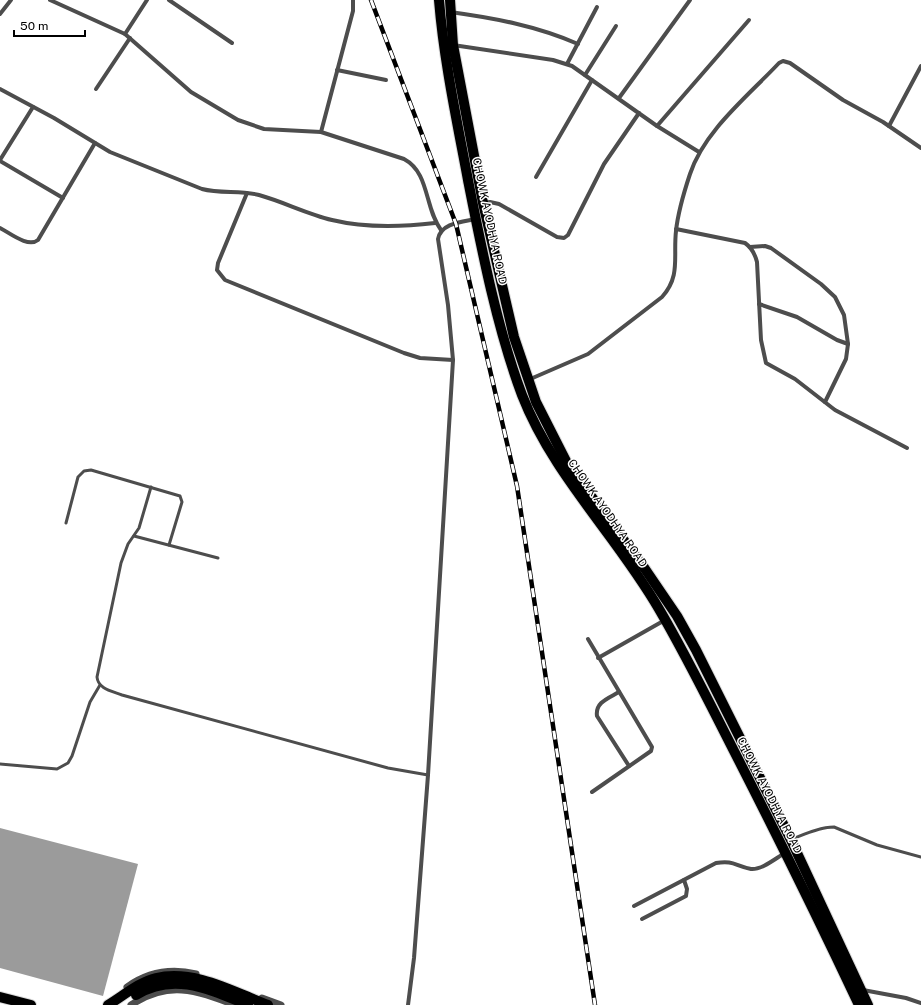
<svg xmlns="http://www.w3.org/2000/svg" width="921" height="1005" viewBox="0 0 921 1005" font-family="'Public Sans',sans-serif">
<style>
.water{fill:#9b9b9b}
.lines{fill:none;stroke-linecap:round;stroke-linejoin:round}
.primary-casing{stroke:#dbdbdb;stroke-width:12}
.service{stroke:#4d4d4d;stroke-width:3}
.minor{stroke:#4d4d4d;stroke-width:4}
.tertiary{stroke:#4d4d4d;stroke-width:7}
.primary{stroke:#000;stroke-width:10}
.rail-casing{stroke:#000;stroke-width:4.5}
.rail{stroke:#fff;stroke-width:3;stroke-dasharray:9;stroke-linecap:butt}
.labels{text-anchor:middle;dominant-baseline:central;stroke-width:3;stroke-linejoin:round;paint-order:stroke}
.street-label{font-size:11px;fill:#000;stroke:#fff}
</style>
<rect width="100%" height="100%" fill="#fff"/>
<!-- water -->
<path class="water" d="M0 828 138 864 103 996 0 968Z"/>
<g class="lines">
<!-- primary casing -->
<g class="primary-casing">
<g id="primary">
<path d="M439 0C444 61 457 121 468 180 482 251 497 328 522 395 553 475 617 536 659 609 686 655 710 704 734 751 777 835 819 920 859 1005"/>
<path d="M450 0 453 45 483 203 514 337 536 402 568 465 645 569 677 616 696 650 791 840 868 1005"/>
<path d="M136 995C174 971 211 990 248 1005"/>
<path d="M0 997 31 1005"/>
<path d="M108 1005C123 996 139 982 156 978 194 969 234 992 268 1005"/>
</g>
</g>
<!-- service -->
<g class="service">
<path d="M151 487 139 528 128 544 121 563 97 677C98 689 112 691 122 695L388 768 428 775"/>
<path d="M66 523 78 477 84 471 91 470 180 496 182 502 169 545"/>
<path d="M134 536 218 558"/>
<path d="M0 764 57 769 68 763 72 756 90 702 100 685"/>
<path d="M792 839C805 834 820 827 834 827L877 845 921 857"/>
</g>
<!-- minor -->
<g class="minor">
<path d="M50 0 125 34 191 92 238 120 264 129 321 132 404 159C430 173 424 207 441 230"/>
<path d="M169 0 232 43"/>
<path d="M450 12C494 18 537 26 578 44"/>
<path d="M0 14 11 0"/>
<path d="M125 34 147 0"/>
<path d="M453 45 553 60 572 66 657 126 699 152"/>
<path d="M567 64 597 7"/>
<path d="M337 70 386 80"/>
<path d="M585 75 616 26"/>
<path d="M0 89 54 118 110 152 202 189C221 194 240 190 259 195 284 202 307 214 332 220 365 228 401 227 435 223"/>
<path d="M96 89 130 38"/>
<path d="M619 98 690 0"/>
<path d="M657 126 749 20"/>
<path d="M889 126 921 66"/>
<path d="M321 132 353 11V0"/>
<path d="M0 160 33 107"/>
<path d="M0 161 63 198"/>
<path d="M536 177 592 80"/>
<path d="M247 193 218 263 217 270 225 280 404 353 420 358 453 360"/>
<path d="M484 203 490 202 499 204 557 237 564 238 568 235 604 164 639 113"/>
<path d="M0 228C10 233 28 248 38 240L95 143"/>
<path d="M676 229 745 243C752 248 755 254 757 262L761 340 766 363 795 379 835 410 907 448"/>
<path d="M750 247 765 246 771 248 821 284 835 297 844 315 848 344 846 359 825 402"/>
<path d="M759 304 797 317 837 340 848 344"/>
<path d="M528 380 588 354 662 297C681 276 673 257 676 231 678 212 684 192 690 174 704 131 748 96 779 63L783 61 790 63 843 100 883 122 921 148"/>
<path d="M588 639 652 747 651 751 592 792"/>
<path d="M598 658 665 620"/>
<path d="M619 692C609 698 595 702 597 716L629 766"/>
<path d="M634 906 716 863C734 860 735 866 751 869 762 870 776 858 785 853"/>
<path d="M642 919 686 896 687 889 684 880"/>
<path d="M863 990 906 998 921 1003"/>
<path d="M408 1005 414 958 428 775 453 360 448 305 438 239C441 223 462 222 476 219"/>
</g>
<!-- tertiary -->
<g class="tertiary">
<path d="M127 987C148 972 171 968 196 974"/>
<path d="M262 998 281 1005"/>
<path d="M131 1005C169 980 195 990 235 1005"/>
</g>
<!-- primary -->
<use href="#primary" class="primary"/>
<!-- rail casing -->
<g class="rail-casing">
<path id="rail" d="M371 0 456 224 517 486 595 1005"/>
</g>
<!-- rail -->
<use href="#rail" class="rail"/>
</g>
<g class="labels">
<!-- street labels -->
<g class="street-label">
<text transform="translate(490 221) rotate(78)">CHOWK AYODHYA ROAD</text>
<text transform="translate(608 513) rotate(55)">CHOWK AYODHYA ROAD</text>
<text transform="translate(770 795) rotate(63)">CHOWK AYODHYA ROAD</text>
</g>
</g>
<!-- scale -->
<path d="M14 30v6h71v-6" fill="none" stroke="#000000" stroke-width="2"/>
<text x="20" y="30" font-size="12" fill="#000000" stroke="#ffffff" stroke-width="3" paint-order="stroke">50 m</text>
</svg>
